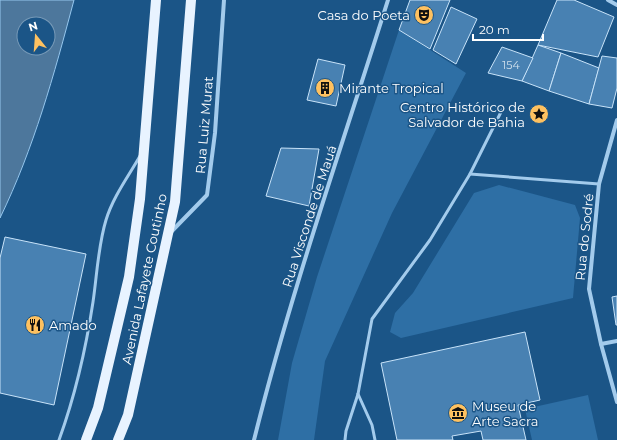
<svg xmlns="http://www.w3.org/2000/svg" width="617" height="440" viewBox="0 0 617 440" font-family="Montserrat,sans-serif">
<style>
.green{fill:#2e6fa5}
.water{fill:#4d779c;stroke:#96c7ee;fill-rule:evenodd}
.building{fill:#4881b2;stroke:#c8e3f9}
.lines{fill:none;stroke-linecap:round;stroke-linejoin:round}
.lane{stroke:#a3cbec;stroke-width:3}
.street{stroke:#a3cbec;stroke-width:4}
.primary{stroke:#e8f3ff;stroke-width:10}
.labels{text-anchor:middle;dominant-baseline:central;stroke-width:3;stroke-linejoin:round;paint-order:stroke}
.number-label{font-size:11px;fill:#d1e0ec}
.poi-label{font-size:13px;fill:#fff;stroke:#1b5587;text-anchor:start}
.street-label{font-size:13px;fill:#fff;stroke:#1b5587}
</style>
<rect width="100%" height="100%" fill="#1b5587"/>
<!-- green -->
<g class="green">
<path d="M399 30 466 73 392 213 325 361 314 440H278L292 363 317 277Z"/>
<path d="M499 185 575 205 580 218 573 298 401 338 390 332 395 313 413 293 474 193Z"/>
<path d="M588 395 598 440H532L525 409Z"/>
</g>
<!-- water -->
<path class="water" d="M0 0H74C54 75 34 148 0 218ZM24 24H48V48H24Z"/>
<!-- building -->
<g class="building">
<path d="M410 0H450L430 49 399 30Z"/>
<path d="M557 0H574L614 17 598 57 538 45Z"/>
<path d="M451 7 477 19 456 64 433 50Z"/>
<path d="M538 45 561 53 549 91 522 81Z"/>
<path d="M502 47 533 58 522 81 488 73Z"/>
<path d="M561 53 599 68 589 104 549 91Z"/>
<path d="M602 56 617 58V88L612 108 589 104Z"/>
<path d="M318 59 345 65 336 106 307 100Z"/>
<path d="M281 148 319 149 309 206 266 196Z"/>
<path d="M5 237 86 254 54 405 0 393V258Z"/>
<path d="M617 296V325H616L612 297Z"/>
<path d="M525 332 540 400 518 405 526 440H483L481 431 452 436 453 440H397L381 363Z"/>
</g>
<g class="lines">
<!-- lane -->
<g class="lane">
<path d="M470 174 599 184"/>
<path d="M358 394 372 425 375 440"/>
<path d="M59 440C75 396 86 348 93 302 97 275 98 246 106 220 113 197 128 177 140 156"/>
<path d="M345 440 346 431 358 394 372 319 430 240 470 174 502 110"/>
</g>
<!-- street -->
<g class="street">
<path d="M608 0 617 5"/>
<path d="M617 120 599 184 589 289 601 344 617 402"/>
<path d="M171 232 207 195 215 133 224 0"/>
<path d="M601 344 617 341"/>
<path d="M254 440C291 291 342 146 388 0"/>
</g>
<!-- primary -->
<g class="primary">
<path d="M86 440 98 408 129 277 140 199 156 0"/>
<path d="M118 440 128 415 175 202 191 0"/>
</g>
</g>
<!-- icons -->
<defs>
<g id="theatre-disc" transform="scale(1)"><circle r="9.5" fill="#fec160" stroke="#1b5587"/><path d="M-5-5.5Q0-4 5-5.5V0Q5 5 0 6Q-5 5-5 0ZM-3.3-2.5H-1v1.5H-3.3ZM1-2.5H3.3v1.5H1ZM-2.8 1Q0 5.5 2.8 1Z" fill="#111"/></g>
<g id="building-disc" transform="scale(1)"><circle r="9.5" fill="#fec160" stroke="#1b5587"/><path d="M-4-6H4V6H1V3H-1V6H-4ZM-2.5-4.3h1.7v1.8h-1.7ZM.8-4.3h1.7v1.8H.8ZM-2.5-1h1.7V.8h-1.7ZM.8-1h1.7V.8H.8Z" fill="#111"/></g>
<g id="sight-disc" transform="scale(1)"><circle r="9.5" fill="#fec160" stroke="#1b5587"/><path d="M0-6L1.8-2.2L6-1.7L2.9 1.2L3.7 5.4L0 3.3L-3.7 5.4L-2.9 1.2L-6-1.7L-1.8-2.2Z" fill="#111"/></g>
<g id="restaurant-disc" transform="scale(1)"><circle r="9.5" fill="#fec160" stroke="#1b5587"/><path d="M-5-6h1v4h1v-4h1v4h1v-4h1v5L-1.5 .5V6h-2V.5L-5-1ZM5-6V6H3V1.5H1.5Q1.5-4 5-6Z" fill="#111"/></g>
<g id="museum-disc" transform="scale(1)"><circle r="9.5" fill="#fec160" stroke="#1b5587"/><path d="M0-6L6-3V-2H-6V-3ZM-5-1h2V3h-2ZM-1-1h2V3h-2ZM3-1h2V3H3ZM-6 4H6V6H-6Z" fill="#111"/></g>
</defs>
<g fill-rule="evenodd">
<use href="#theatre-disc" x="424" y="15"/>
<use href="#building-disc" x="325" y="88"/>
<use href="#sight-disc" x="539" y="114"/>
<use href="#restaurant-disc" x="35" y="325"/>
<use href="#museum-disc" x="458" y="413"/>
</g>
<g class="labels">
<!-- number labels -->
<g class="number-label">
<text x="511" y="65">154</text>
</g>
<!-- poi labels -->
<g class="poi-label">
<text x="410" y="15" text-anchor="end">Casa do Poeta</text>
<text x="339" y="88">Mirante Tropical</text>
<text x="525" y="107" text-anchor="end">Centro Histórico de<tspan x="525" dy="15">Salvador de Bahia</tspan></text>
<text x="49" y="325">Amado</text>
<text x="472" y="406">Museu de<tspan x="472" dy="15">Arte Sacra</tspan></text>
</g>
<!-- street labels -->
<g class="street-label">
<text transform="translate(204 125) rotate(-85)">Rua Luiz Murat</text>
<text transform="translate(309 216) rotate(-72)">Rua Visconde de Mauá</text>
<text transform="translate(584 237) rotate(-84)">Rua do Sodré</text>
<text transform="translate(144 279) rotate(-78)">Avenida Lafayete Coutinho</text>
</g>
</g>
<!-- north arrow -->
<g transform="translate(36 36) rotate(343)"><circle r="19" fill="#1b5587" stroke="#7699b7"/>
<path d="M0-3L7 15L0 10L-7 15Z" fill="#fec160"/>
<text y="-6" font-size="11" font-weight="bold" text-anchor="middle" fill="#ffffff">N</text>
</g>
<!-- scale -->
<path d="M473 34v6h70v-6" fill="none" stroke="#ffffff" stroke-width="2"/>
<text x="479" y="34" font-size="12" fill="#ffffff" stroke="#1b5587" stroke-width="3" paint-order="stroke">20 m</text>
</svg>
